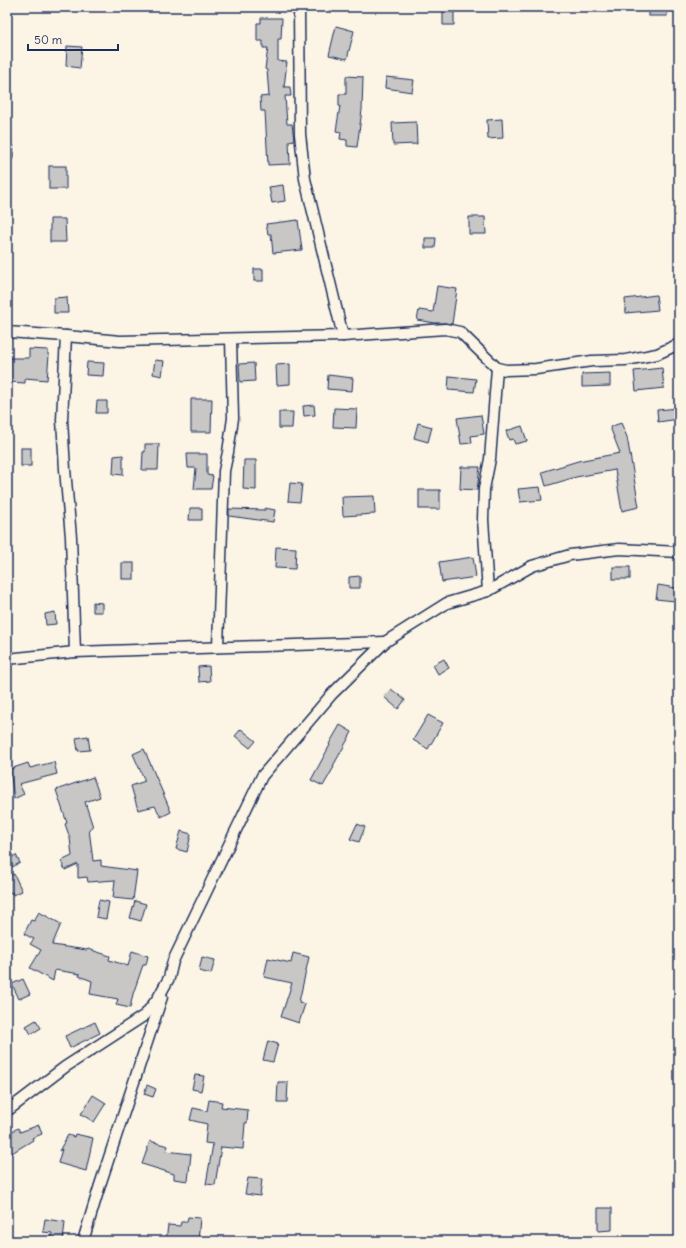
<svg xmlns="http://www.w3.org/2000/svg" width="686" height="1248" viewBox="0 0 686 1248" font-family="Delius,sans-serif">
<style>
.building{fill:#c8c7c6;stroke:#1b2f5e}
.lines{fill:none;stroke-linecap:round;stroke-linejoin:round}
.street-casing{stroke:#1b2f5e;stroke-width:13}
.street{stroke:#fcf5e5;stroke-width:10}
</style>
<rect width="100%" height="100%" fill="#fcf5e5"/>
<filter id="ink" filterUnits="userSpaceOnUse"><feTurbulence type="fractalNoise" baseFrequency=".025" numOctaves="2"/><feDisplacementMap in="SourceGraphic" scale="8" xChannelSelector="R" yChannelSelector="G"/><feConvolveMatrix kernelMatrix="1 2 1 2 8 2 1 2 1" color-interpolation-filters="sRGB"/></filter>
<g filter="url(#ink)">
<!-- building -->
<g class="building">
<rect x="649" y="7" width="18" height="9"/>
<path d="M443 11 454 12V25H443Z"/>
<path d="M261 18H282L281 39H278V61L287 62 284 87H290L291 96H285L287 124H292L294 140 289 141 290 164 268 165 265 111H261L260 97 269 96 267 70 265 69 268 48H263V41H257V23H261Z"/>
<path d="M336 26 354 31 347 59 329 55Z"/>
<path d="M67 46 82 47 80 68 66 66Z"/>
<path d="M346 76 363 77 362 110 357 147 347 146V140L340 139 341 132 336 131 340 106H339V94H346Z"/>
<path d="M386 77 414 80 412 92 385 88Z"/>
<path d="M502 119 503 138 488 139 487 120Z"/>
<path d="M416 122 417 144 393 145 392 123Z"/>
<rect x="49" y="166" width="17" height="23"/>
<path d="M283 185 285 201 272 203 269 187Z"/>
<path d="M469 217H485L486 234H469Z"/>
<path d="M50 219H65L66 242H50Z"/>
<path d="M298 220 302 250 273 253 271 234H268L266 224Z"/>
<path d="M425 238H436L435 248H425Z"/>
<rect x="254" y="269" width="9" height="12"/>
<path d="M437 286 457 289 452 324 445 323H435L417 320 419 310 433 312Z"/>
<path d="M656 295 658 310 626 313 625 299Z"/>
<path d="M67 297 68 313H54V298Z"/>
<path d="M29 349 48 350V355H49L47 380 25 378V383L9 382 10 358H29Z"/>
<path d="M155 360 164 361 162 376 153 374Z"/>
<path d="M87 362 104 363 103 376 86 375Z"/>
<path d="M254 363 255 381 240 382 239 364Z"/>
<path d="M290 364V384L277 385 276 365Z"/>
<path d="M662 368 664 388 636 391 634 371Z"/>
<path d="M610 373V386L582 387V374Z"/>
<path d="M328 375 353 378 352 391 327 389Z"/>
<path d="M449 376 476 379 474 392 448 390Z"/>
<path d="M191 399H212L211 432H191Z"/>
<path d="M97 401H107V413H96Z"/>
<path d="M314 405 315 415 304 416 303 406Z"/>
<path d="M334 408 357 409 356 428 333 427Z"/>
<path d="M679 408V419L658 422 657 410Z"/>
<path d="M279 412H293L292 428H279Z"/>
<path d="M481 415 484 434 471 436 472 443 461 444 457 418Z"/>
<path d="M418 423 432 427 428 442 414 438Z"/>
<path d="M621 423 627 437 639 507 622 511 615 470 576 477 546 486 542 472 578 461 620 453 610 427Z"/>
<path d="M522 426 527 441 515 444 513 439 509 440 506 431Z"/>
<path d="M145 444H159L158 470H142L143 452H145Z"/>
<rect x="21" y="448" width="10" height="18"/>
<path d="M187 454H207V475L213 476 211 489H194L196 468H188Z"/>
<path d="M123 455V475L113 474 114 456Z"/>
<path d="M244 460H256V490L243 489Z"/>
<path d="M461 467H480L477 490 460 489Z"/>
<path d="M290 483 302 484 300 502 288 501Z"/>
<path d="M540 487 542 500 520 502 518 489Z"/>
<rect x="419" y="490" width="21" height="19"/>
<path d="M374 496 375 514 343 516 342 497Z"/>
<path d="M190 508H202V520H189Z"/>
<path d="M265 508 275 510 273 522 229 516V509L265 510Z"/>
<path d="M276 547 296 548 295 569 275 568Z"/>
<path d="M473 557 476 577 442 582 439 562Z"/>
<rect x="122" y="563" width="12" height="16"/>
<rect x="613" y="567" width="17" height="12"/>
<path d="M360 576V588H349V577Z"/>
<path d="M658 585 676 588 675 601 656 599Z"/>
<path d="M93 602 102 603V612H93Z"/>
<path d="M55 612 56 624 46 625 45 614Z"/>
<path d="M444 659 449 668 438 674 433 665Z"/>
<path d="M209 666 210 681 199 682 198 667Z"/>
<path d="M391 689 405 700 398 709 384 697Z"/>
<path d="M428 715 443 723 428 749 413 740Z"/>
<path d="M340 725 352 732 333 766 334 767 323 786 311 780 330 745 329 744Z"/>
<path d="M241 729 256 741 250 748 235 736Z"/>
<path d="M88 736 90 750 78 751 76 738Z"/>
<path d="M144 749 171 812 161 817 155 806 138 810 131 786 145 781 133 754Z"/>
<path d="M54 762 57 774 19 784 24 794 14 799 10 769 28 763 30 768Z"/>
<path d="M93 777 100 797 85 802 93 827 89 829 93 861 101 860V866L137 871 133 900 113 898 115 880 88 882 87 877 78 878V864L65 870 61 861 72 856 70 838 65 824 67 823 56 790Z"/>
<path d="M357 824 365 827 359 842 350 839Z"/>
<path d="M181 831 191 834 187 852 176 849Z"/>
<path d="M16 855 20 863 12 867 8 859Z"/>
<path d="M14 874 22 891 13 895 12 892 7 894V877Z"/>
<path d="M99 900 109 902 106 919 96 917Z"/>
<path d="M135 901 146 904 141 921 130 918Z"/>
<path d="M39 912 61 924 52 945 87 950 88 949 110 956 109 960 128 966 132 951 148 956 146 965H143L133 994 130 1008 116 1005 118 999 90 994 92 981 79 976 80 974 55 970 53 981 30 968 41 950 30 944 34 939 24 934 31 920 34 921Z"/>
<path d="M293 953 309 957 299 1002 305 1004 299 1023 281 1017 292 983 264 977 268 958 291 963Z"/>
<path d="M202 957 215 960 211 974 199 971Z"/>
<path d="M23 979 30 994 19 999 12 984Z"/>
<path d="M36 1020 41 1028 31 1034 26 1026Z"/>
<path d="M95 1022 100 1033 70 1048 65 1036Z"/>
<path d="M268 1041 278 1044 273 1062 263 1060Z"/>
<path d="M195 1075 204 1076 201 1091 192 1089Z"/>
<path d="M278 1082H288L287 1102H277Z"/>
<path d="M147 1085 156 1089 153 1097 144 1094Z"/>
<path d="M93 1095 106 1103 94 1122 81 1114Z"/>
<path d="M209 1100 222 1102 221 1107 248 1110 247 1123H245L243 1149 221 1147 215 1185 206 1184 213 1144 205 1143 207 1124 190 1120 193 1108 207 1111Z"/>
<path d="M39 1125 42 1134 32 1138 33 1140 7 1156V1134L18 1128 20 1132Z"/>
<path d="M75 1134 93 1138 86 1171 58 1163 62 1149 59 1151 68 1135 74 1137Z"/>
<path d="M150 1141 168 1146 166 1151 191 1154 188 1181 174 1179V1174L142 1164Z"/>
<path d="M248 1178 262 1179 260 1196 245 1194Z"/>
<path d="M598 1208H612V1230L598 1231Z"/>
<path d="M188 1217 200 1218 198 1241H166L168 1225 180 1226 181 1222H187Z"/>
<path d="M45 1219 65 1222 63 1241H51L52 1233 43 1232Z"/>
</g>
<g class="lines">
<!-- street casing -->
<g class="street-casing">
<g id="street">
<path d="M299 7 300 134 305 179 343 336"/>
<path d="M7 148V157"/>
<path d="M7 332 66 336 120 341 343 336 445 329 460 332 497 368 506 370 536 369 592 361 626 360 657 354 679 344"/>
<path d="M66 336 62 420 65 469 71 537 75 652"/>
<path d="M488 591 483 520 484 489 490 459 497 368"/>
<path d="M218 647 224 471 228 452 233 418 231 339"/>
<path d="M7 659 75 652 385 642"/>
<path d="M7 1111 65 1067 145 1015 158 998 169 978 173 961 262 776 332 694 385 642 447 603 488 591 532 566 570 555 619 549 679 552"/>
<path d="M83 1241 100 1185 162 997"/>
</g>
</g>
<!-- street -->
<use href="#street" class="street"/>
</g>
</g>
<!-- margin -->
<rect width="686" height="1248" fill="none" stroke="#fcf5e5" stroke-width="24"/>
<rect x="12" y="12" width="662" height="1224" fill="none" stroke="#1b2f5e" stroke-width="1.5" filter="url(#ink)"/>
<!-- scale -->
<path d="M28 44v6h90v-6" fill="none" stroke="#1b2f5e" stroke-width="2"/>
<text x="34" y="44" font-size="12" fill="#1b2f5e" stroke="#fcf5e5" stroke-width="3" paint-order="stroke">50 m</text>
</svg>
